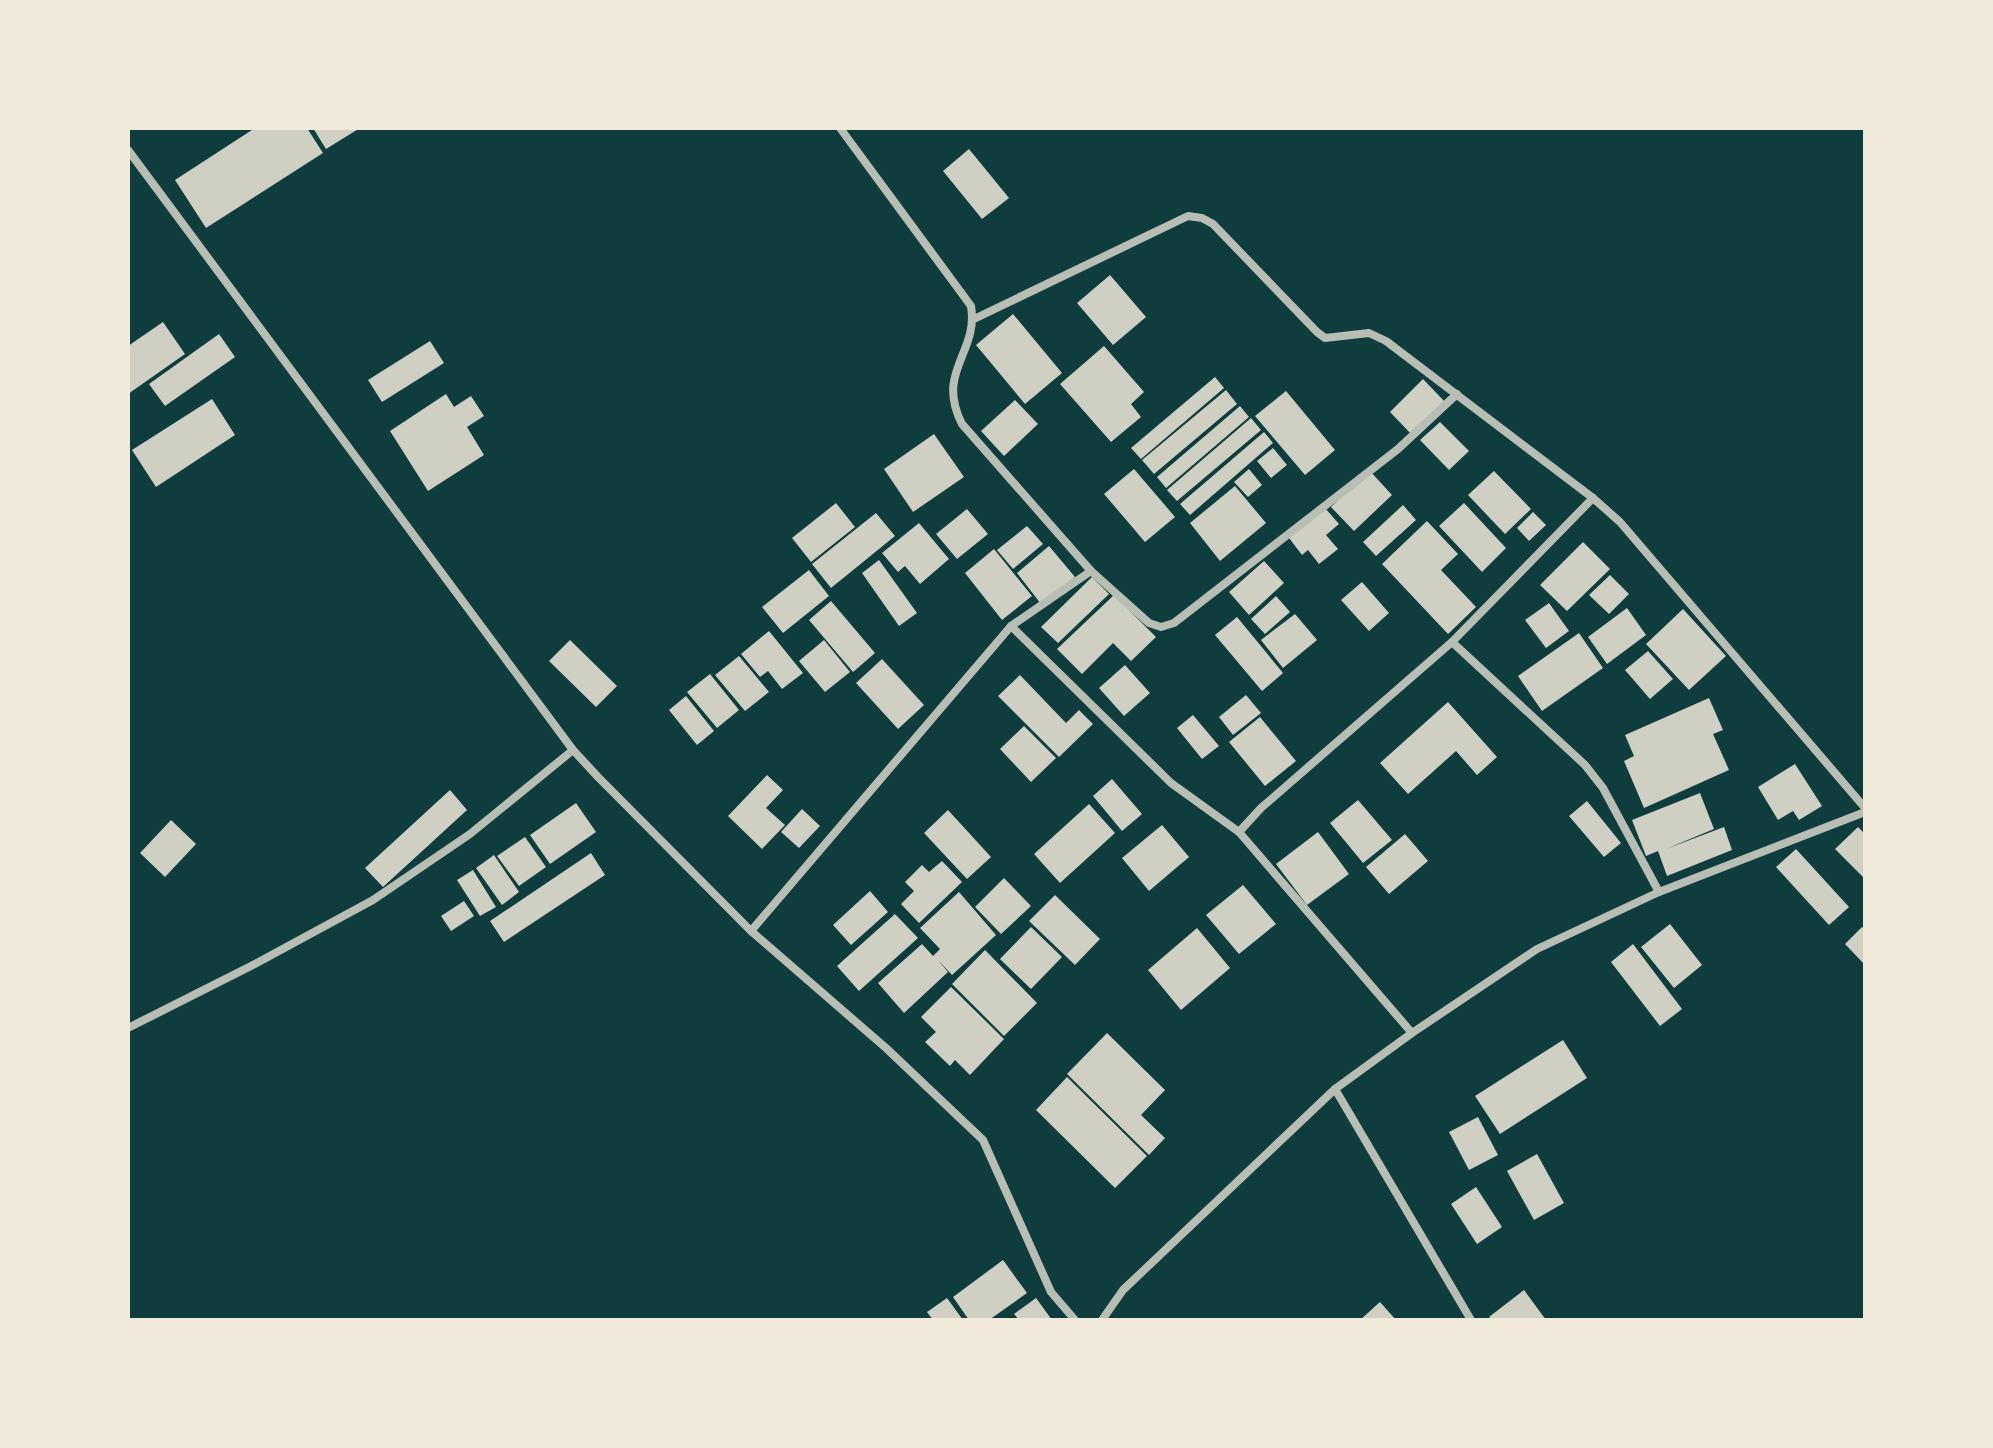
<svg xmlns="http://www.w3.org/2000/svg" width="1993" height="1448" viewBox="0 0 1993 1448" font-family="'Noto Serif',serif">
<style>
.building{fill:#cfcfc3}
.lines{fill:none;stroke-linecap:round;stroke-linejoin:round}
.minor{stroke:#b8beb3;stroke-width:8}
</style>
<rect width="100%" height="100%" fill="#0f3d3e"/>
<!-- building -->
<g class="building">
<path d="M255 128H307L323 153 206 228 175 180Z"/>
<path d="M313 128H360L326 149Z"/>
<path d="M969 149 1009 198 982 219 943 171Z"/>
<path d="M1110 275 1146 317 1113 345 1077 303Z"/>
<path d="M1013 314 1062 373 1025 404 976 345Z"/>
<path d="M163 322 185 354 128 394V346Z"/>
<path d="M219 334 235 357 165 406 149 384Z"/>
<path d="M430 341 444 363 382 402 368 380Z"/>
<path d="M1104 346 1144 392 1131 404 1141 417 1111 442 1060 384Z"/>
<path d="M1215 377 1224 388 1141 459 1131 448Z"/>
<path d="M1423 379 1446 403 1413 436 1390 412Z"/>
<path d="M1226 390 1237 404 1154 474 1142 460Z"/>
<path d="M1286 391 1335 450 1305 475 1255 416Z"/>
<path d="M446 394 454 407 471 396 484 416 467 427 484 455 428 491 390 431Z"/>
<path d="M212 399 235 435 156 487 132 450Z"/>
<path d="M1015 400 1038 424 1004 456 981 431Z"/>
<path d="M1240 406 1249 417 1166 488 1157 477Z"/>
<path d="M1251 418 1261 430 1177 501 1167 490Z"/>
<path d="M1440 422 1469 451 1449 470 1420 440Z"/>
<path d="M1264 432 1273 443 1190 515 1180 504Z"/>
<path d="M934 434 964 477 913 512 884 469Z"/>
<path d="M1273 448 1287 465 1271 478 1257 461Z"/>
<path d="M1134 469 1175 517 1145 542 1104 494Z"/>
<path d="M1249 469 1262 485 1248 497 1234 482Z"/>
<path d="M1369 470 1392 495 1354 531 1331 507Z"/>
<path d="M1494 471 1531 509 1505 534 1468 495Z"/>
<path d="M1235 486 1266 523 1220 561 1190 523Z"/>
<path d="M836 503 855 527 811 562 792 538Z"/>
<path d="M1464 503 1506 548 1482 572 1439 526Z"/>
<path d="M1403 505 1416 520 1376 556 1363 542Z"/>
<path d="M1325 508 1339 524 1326 535 1338 549 1319 564 1308 550 1302 555 1289 538Z"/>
<path d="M967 509 988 534 957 559 936 534Z"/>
<path d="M1533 512 1546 525 1529 541 1517 528Z"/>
<path d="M876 513 895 536 831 588 812 564Z"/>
<path d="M1427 521 1458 554 1441 570 1476 607 1448 634 1382 564Z"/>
<path d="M919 523 949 559 920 584 905 566 898 572 882 553Z"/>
<path d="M1027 526 1043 544 1013 569 997 550Z"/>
<path d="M1583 542 1610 569 1567 611 1540 585Z"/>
<path d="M1049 546 1075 577 1041 604 1017 573Z"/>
<path d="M994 549 1032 596 1002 620 965 573Z"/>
<path d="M879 560 917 613 899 626 862 573Z"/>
<path d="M1264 561 1284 583 1249 615 1229 592Z"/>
<path d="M809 570 829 596 783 633 762 607Z"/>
<path d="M1610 575 1629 594 1609 614 1589 595Z"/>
<path d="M1092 577 1109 594 1058 643 1041 627Z"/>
<path d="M1362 582 1389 613 1369 631 1341 600Z"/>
<path d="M1114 595 1156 637 1131 661 1113 643 1082 674 1057 649Z"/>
<path d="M1276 596 1290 612 1265 634 1251 619Z"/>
<path d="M831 601 875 653 853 672 809 620Z"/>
<path d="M1549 603 1569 631 1546 648 1525 620Z"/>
<path d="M1627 608 1646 635 1607 664 1588 637Z"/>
<path d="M1683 609 1726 656 1689 690 1646 644Z"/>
<path d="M1295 614 1317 640 1283 668 1261 640Z"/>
<path d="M1237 617 1283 673 1262 691 1215 635Z"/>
<path d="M769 631 803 673 782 689 768 671 760 677 741 654Z"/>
<path d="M1579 633 1603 668 1542 711 1518 676Z"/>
<path d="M570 640 617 686 596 707 549 661Z"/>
<path d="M824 640 850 672 825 692 799 661Z"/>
<path d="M1648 651 1673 679 1650 699 1625 670Z"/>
<path d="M739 656 769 692 745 711 715 675Z"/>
<path d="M882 659 924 705 898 729 856 683Z"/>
<path d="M1125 665 1150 693 1124 716 1099 688Z"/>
<path d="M710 674 739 710 717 728 687 692Z"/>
<path d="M1020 675 1066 723 1079 710 1093 724 1059 757 998 696Z"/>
<path d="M1246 695 1261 713 1233 735 1219 717Z"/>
<path d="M686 696 714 731 697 745 669 710Z"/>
<path d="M1709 698 1723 730 1713 734 1729 770 1644 808 1624 761 1634 756 1625 735Z"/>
<path d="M1448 702 1497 757 1477 775 1456 751 1408 794 1380 763Z"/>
<path d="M1193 715 1219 746 1202 759 1177 728Z"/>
<path d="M1260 717 1296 761 1265 786 1229 742Z"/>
<path d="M1024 726 1056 758 1031 782 1000 749Z"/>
<path d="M1795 764 1822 806 1799 820 1793 811 1778 820 1758 787Z"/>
<path d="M767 775 783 790 766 808 785 825 762 849 728 816Z"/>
<path d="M1112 779 1142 814 1122 831 1093 796Z"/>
<path d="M450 790 467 810 383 887 365 868Z"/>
<path d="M1700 793 1714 829 1666 849 1724 827 1732 850 1667 876 1658 851 1646 856 1632 820Z"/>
<path d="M1358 800 1392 840 1363 863 1330 823Z"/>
<path d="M1587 801 1621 843 1604 857 1569 816Z"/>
<path d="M576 803 596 832 550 864 530 835Z"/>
<path d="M1089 804 1115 833 1060 883 1034 854Z"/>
<path d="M802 809 820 826 799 848 781 832Z"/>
<path d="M948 810 991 857 967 879 924 833Z"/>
<path d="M171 820 196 844 165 877 140 853Z"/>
<path d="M1162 825 1189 857 1149 891 1122 858Z"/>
<path d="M1858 827 1865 834V879L1835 849Z"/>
<path d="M1318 832 1349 874 1307 905 1276 864Z"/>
<path d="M1405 834 1428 861 1389 894 1366 867Z"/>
<path d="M525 837 546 867 519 886 497 856Z"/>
<path d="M1796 849 1849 907 1829 925 1776 867Z"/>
<path d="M591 853 605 875 504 942 490 921Z"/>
<path d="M494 855 519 892 502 905 476 868Z"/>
<path d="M942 861 962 882 919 923 901 904 914 891 905 882 922 865 929 872Z"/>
<path d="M473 870 496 907 480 916 457 880Z"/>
<path d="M1004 878 1031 906 1001 934 975 907Z"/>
<path d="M1243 885 1276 924 1239 954 1206 915Z"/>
<path d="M870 891 888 912 851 945 833 925Z"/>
<path d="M959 892 996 935 952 975 938 960 948 972 904 1013 878 983 922 944 933 956 940 949 920 928Z"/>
<path d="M1055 895 1100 939 1075 965 1029 921Z"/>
<path d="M464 901 474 916 451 931 441 916Z"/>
<path d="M895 914 918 938 859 991 837 966Z"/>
<path d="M1670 924 1702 965 1674 988 1641 947Z"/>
<path d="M1031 927 1062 957 1031 989 1000 959Z"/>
<path d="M1862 927 1865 930V965L1845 944Z"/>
<path d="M1197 928 1230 968 1181 1010 1148 970Z"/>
<path d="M1633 944 1682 1009 1660 1026 1611 962Z"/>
<path d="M985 950 1037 1003 1004 1036 952 984Z"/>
<path d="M951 987 1004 1039 970 1075 955 1060 950 1066 925 1042 936 1032 921 1017Z"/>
<path d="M1107 1033 1165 1090 1141 1115 1165 1138 1149 1155 1067 1074Z"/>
<path d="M1563 1040 1587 1078 1500 1134 1475 1096Z"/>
<path d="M1067 1077 1147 1156 1115 1188 1036 1110Z"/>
<path d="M1478 1117 1498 1155 1469 1170 1449 1132Z"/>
<path d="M1537 1154 1564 1203 1534 1220 1507 1171Z"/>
<path d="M1476 1187 1502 1227 1477 1244 1451 1204Z"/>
<path d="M1003 1260 1027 1293 989 1320H969L953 1297Z"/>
<path d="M1524 1290 1546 1320H1492L1489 1317Z"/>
<path d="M947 1298 963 1320H933L927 1312Z"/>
<path d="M1036 1298 1052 1320H1019L1014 1314Z"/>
<path d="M1380 1302 1396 1320H1360Z"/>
</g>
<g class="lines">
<!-- minor -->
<g class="minor">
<path d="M840 128 971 306C979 353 935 371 962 424L1091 571"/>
<path d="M128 150 573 750 598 777 751 931 886 1048 983 1140 1051 1292 1075 1320"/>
<path d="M974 319 1188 216 1202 218 1213 224 1317 332 1325 338 1369 333 1386 341 1593 498 1620 522 1865 808"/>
<path d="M1011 626 1171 783 1239 832 1412 1033"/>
<path d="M1452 642 1585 765 1603 788 1659 892"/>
<path d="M1239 832 1261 808 1452 642 1593 498"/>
<path d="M751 931 1011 626 1091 571 1149 623 1161 627 1174 623 1398 449 1457 394"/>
<path d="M128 1028 253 965 373 900 470 834 573 750"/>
<path d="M1335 1089 1471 1320"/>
<path d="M1102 1320 1123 1290 1335 1089 1412 1033 1537 949 1659 892 1865 812"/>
</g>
</g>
<!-- border -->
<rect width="1993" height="1448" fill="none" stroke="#f1e9da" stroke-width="260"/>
</svg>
